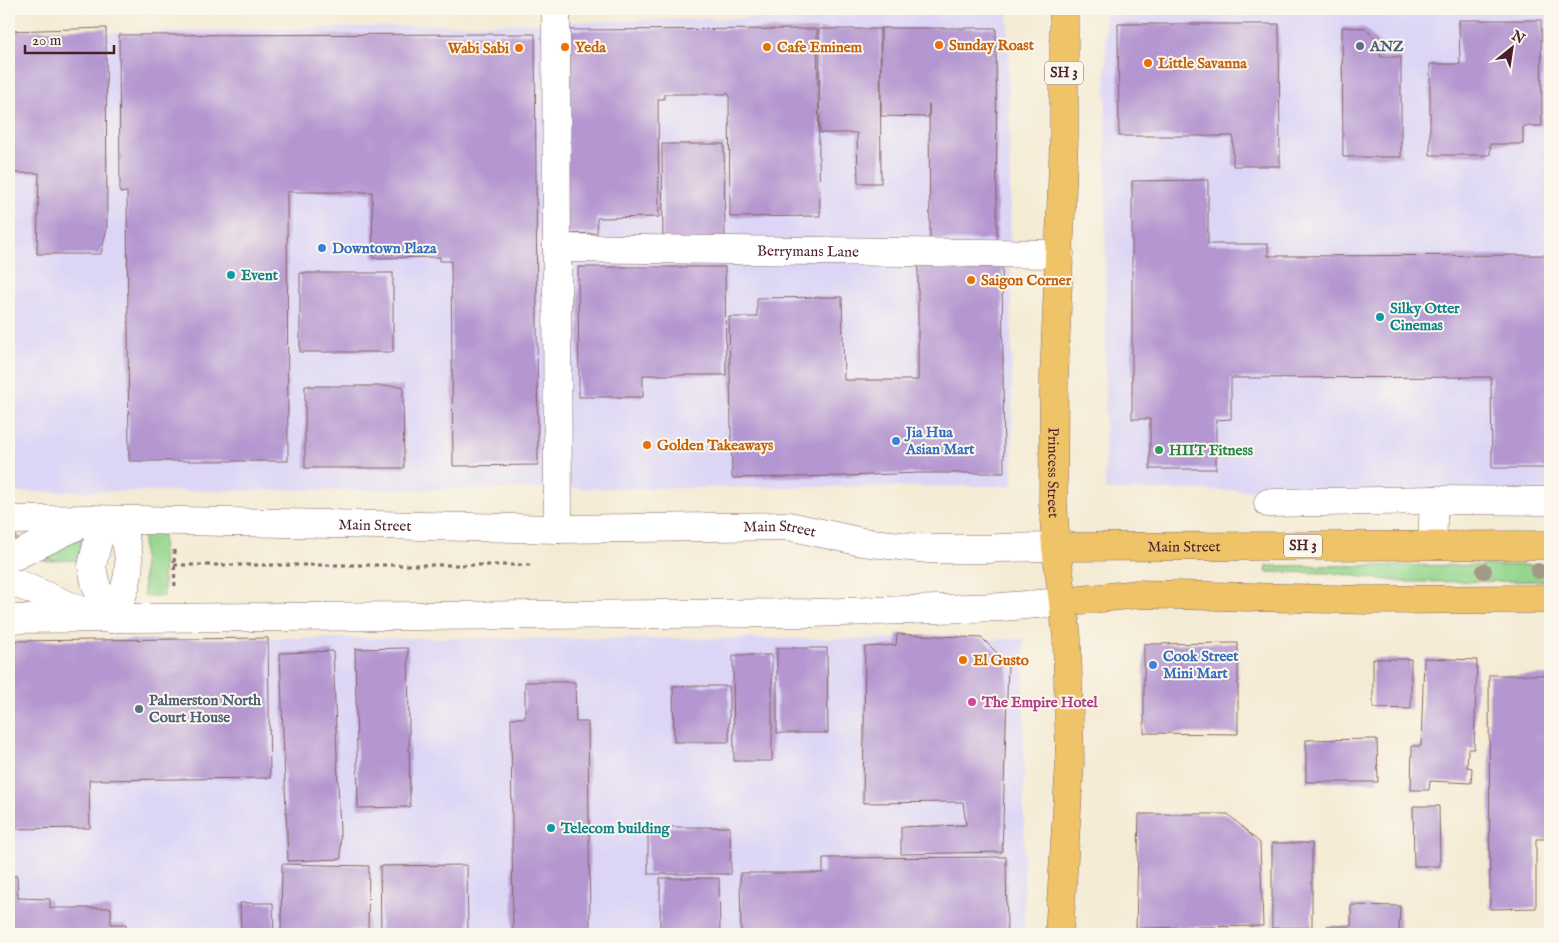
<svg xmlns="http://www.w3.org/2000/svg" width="1559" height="943" viewBox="0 0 1559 943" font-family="'IM FELL English',serif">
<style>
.built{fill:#dcd5f6}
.green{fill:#94d68d;stroke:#6f7a5c}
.building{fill:#b496d0}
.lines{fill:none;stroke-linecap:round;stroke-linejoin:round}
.minor-casing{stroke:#866666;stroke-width:29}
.major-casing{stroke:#866666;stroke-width:29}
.highway-casing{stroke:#866666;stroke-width:29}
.path{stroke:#866666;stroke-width:3;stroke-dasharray:4 4;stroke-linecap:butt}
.minor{stroke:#fff;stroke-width:28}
.major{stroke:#efc469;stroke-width:28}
.highway{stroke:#efc469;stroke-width:28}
.tree{fill:#a39987}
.food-dot{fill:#e8710a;stroke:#fbf7ec;stroke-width:2}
.service-dot{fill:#5c6f8a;stroke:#fbf7ec;stroke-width:2}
.shop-dot{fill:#3f7fe0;stroke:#fbf7ec;stroke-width:2}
.culture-dot{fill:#0f9aa8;stroke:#fbf7ec;stroke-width:2}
.leisure-dot{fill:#2e9e5b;stroke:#fbf7ec;stroke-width:2}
.hotel-dot{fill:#d1479c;stroke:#fbf7ec;stroke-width:2}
.labels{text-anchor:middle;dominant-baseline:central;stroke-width:4;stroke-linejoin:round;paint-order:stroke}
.shield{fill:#fbf7ec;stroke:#7f6065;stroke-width:1}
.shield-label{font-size:14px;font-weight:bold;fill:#4a1f2b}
.food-label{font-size:15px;font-weight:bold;fill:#c56008;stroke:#fbf7ec;text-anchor:start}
.service-label{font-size:15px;font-weight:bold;fill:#4e5e75;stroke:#fbf7ec;text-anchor:start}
.shop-label{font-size:15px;font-weight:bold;fill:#366cbe;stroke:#fbf7ec;text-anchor:start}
.street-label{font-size:15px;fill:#4a1f2b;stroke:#fbf7ec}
.culture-label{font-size:15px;font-weight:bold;fill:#0d838f;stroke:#fbf7ec;text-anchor:start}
.leisure-label{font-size:15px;font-weight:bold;fill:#27864d;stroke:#fbf7ec;text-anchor:start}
.hotel-label{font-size:15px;font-weight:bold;fill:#b23c85;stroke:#fbf7ec;text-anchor:start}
</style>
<rect width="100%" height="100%" fill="#fbf7ec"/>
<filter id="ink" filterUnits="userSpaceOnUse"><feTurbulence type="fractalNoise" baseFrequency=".02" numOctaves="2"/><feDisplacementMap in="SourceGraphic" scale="10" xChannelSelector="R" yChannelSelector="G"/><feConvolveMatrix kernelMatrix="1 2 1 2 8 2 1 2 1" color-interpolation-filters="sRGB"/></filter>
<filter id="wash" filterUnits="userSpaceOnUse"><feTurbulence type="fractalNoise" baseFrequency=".0096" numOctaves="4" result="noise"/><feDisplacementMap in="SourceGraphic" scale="20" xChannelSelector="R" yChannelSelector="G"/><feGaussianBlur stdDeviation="1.12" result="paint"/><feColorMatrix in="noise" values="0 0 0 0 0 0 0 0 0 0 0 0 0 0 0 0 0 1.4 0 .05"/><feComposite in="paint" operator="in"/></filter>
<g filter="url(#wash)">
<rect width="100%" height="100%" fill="#f4ebd4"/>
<!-- built -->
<g class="built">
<path d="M1106 9H1550V491L1105 490Z"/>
<path d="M1008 12 1013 486 9 492V35Z"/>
<path d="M268 638 1024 639V934H9V642L91 643Z"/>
</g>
<!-- green -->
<g class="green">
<path d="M143 534H163L164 596H144Z"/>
<path d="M82 538 83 540 79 560 45 561V557L70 540Z"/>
<path d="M1550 565V581L1402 582 1333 573 1266 572 1267 566Z"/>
</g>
<g id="blocks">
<!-- building -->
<g class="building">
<path d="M1459 20H1541L1542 126H1523V144H1490V155H1430V64H1460Z"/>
<path d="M1118 24H1279L1280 166H1233V136H1119Z"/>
<path d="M1342 27 1365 28 1379 43 1381 57H1401V157H1343Z"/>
<path d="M106 28 107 228 101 254H37L39 173H9V31Z"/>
<path d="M881 28H996L997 240H930L929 104V117L881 116Z"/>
<path d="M817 29 820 216 730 217 729 94H664V99H658L659 217 597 218V233L563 234 562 30Z"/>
<path d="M819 29H880L881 183H858L857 133H820Z"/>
<path d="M535 34 538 465 453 466 451 261H440V257L373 258 372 192H287L288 461H129L127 192 120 193 119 35Z"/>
<path d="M662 144H724L725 240H663Z"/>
<path d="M1208 180V244H1268V256L1550 255V468H1492L1491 377 1231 378V419L1216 420V469H1150V419H1132V181Z"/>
<path d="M918 264H1002L1004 473H919L845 476 732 478 729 317H757V298L842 297 844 380H918Z"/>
<path d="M578 267H725L726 375H643V397H579Z"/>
<rect x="300" y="273" width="93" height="79"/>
<path d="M305 386H403L404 468H305Z"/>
<path d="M9 526 16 537 10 564H9Z"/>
<path d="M9 586 16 614 9 626Z"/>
<path d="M897 634 982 638 1008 664 1002 852 901 854V827L966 825 963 802 863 803 865 647 896 645Z"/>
<path d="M268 638 270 778 89 780 90 828 9 829V641Z"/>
<path d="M1238 643V734L1144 733V644Z"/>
<path d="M408 648 410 807 358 808 355 649Z"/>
<path d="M777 648H827L828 733H777Z"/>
<path d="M333 651 341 859 288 861 280 653Z"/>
<path d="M733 655H772V761H734Z"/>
<path d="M1424 658 1477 660 1474 749H1468L1467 767 1472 768 1471 783 1430 781 1429 790H1411L1412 746H1421Z"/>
<path d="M1373 659H1411V709L1373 708Z"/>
<path d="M1489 675H1550V839H1536V908L1490 909Z"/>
<path d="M525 682H575L576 722H588L590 934H513L511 718H525Z"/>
<path d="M673 686H729V742H674Z"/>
<path d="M1377 739 1378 782H1306V740Z"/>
<path d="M1413 806H1439L1440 866H1414Z"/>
<path d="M1139 814H1228L1260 843 1263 926 1136 928Z"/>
<path d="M648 827H730L731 874H648Z"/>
<rect x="1272" y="843" width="40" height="85"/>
<path d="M1006 857 1007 934H741L740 873H823V858Z"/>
<path d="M282 864 369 866 368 931 349 930V934H281Z"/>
<path d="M467 865 468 934H381L380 866Z"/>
<path d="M9 876H17L18 898 50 899V908H111V924H126V934H9Z"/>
<path d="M660 878H719L720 934H660Z"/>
<path d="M240 903H273L274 934H241Z"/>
<path d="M1351 905 1400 906 1399 934H1327V926H1351Z"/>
</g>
</g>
</g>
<g filter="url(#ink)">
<use href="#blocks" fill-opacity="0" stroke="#866666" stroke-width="1"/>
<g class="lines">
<!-- minor casing -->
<g class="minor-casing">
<g id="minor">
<path d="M556 9 558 529"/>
<path id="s1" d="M557 248 1060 254"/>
<path d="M1268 503 1434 500 1550 501"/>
<path id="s2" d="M9 520 91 519 558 529 789 526 862 542 929 549H987L1000 548 1056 547"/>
<path d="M111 520 99 536 92 566 95 582 101 599 112 619"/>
<path d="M111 520C115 525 121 530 123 535 136 564 125 593 112 619"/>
<path d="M1432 545 1434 500"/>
<path d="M9 556H15L85 522"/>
<path d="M9 584H18L89 614"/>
<path d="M9 619 812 613 1001 607 1063 602"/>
</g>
</g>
<!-- major casing -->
<g class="major-casing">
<path id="major" d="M1059 934 1070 762 1067 638 1063 602"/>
</g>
<!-- highway casing -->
<g class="highway-casing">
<g id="highway">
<path id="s3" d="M1063 9 1064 20V138L1054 378 1053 502 1056 547 1063 602 1138 594 1365 600 1550 599"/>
<path id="s4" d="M1056 547 1550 545"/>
</g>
</g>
<!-- path -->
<g class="path">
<path d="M174 550 175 588"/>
<path d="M174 565H530"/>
</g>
<!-- minor -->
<use href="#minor" class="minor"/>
<!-- major -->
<use href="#major" class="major"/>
<!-- highway -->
<use href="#highway" class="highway"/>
</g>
<!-- trees -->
<g class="tree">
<circle cx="1484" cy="571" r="8"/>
<circle cx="1538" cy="571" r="8"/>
</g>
</g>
<!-- markers -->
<g class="food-dot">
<circle cx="939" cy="45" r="5"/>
<circle cx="565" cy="47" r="5"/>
<circle cx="767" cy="47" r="5"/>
<circle cx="519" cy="48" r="5"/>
<circle cx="1148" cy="63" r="5"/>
<circle cx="971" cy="280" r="5"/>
<circle cx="647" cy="445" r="5"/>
<circle cx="963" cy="660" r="5"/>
</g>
<g class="service-dot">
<circle cx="1360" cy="46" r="5"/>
<circle cx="139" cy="709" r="5"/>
</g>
<g class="shop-dot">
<circle cx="322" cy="248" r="5"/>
<circle cx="896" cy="441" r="5"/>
<circle cx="1153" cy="665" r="5"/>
</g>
<g class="culture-dot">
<circle cx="231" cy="275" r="5"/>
<circle cx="1380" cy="317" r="5"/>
<circle cx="551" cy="828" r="5"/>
</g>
<circle class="leisure-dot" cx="1159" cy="450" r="5"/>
<circle class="hotel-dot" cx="972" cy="702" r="5"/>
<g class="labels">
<!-- shield labels -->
<g class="shield">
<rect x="1045" y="61.5" width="38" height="23" rx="4"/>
<rect x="1284" y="534.5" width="38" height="23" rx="4"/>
</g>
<g class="shield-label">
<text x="1064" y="73">SH 3</text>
<text x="1303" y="546">SH 3</text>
</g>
<!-- food labels -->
<g class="food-label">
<text x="949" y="45">Sunday Roast</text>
<text x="575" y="47">Yeda</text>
<text x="777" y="47">Cafe Eminem</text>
<text x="509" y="48" text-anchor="end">Wabi Sabi</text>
<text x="1158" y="63">Little Savanna</text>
<text x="981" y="280">Saigon Corner</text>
<text x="657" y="445">Golden Takeaways</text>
<text x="973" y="660">El Gusto</text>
</g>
<!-- service labels -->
<g class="service-label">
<text x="1370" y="46">ANZ</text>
<text x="149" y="700">Palmerston North<tspan x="149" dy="17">Court House</tspan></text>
</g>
<!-- shop labels -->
<g class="shop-label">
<text x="332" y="248">Downtown Plaza</text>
<text x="906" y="432">Jia Hua<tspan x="906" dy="17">Asian Mart</tspan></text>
<text x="1163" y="656">Cook Street<tspan x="1163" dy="17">Mini Mart</tspan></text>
</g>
<!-- street labels -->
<g class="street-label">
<text stroke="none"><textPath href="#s1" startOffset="251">Berrymans Lane</textPath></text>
<text stroke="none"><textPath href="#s3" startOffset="464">Princess Street</textPath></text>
<text stroke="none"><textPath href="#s2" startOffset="366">Main Street</textPath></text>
<text stroke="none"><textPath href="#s2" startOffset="771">Main Street</textPath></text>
<text stroke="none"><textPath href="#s4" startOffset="128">Main Street</textPath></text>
</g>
<!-- culture labels -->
<g class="culture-label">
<text x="241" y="275">Event</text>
<text x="1390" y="308">Silky Otter<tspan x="1390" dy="17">Cinemas</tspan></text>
<text x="561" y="828">Telecom building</text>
</g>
<!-- leisure labels -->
<g class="leisure-label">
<text x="1169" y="450">HIIT Fitness</text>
</g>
<!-- hotel labels -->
<g class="hotel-label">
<text x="982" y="702">The Empire Hotel</text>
</g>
</g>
<!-- margin -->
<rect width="1559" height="943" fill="none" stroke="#fbf7ec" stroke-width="30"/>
<!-- north arrow -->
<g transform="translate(1512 48) rotate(30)" stroke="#fbf7ec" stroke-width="4" paint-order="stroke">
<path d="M0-4L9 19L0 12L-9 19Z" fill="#4a1f2b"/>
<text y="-8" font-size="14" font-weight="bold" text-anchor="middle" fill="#4a1f2b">N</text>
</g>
<!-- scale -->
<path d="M25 45v8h89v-8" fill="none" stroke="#4a1f2b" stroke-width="2.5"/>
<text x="32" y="45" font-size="15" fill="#4a1f2b" stroke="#fbf7ec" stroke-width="4" paint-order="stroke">20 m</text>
</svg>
